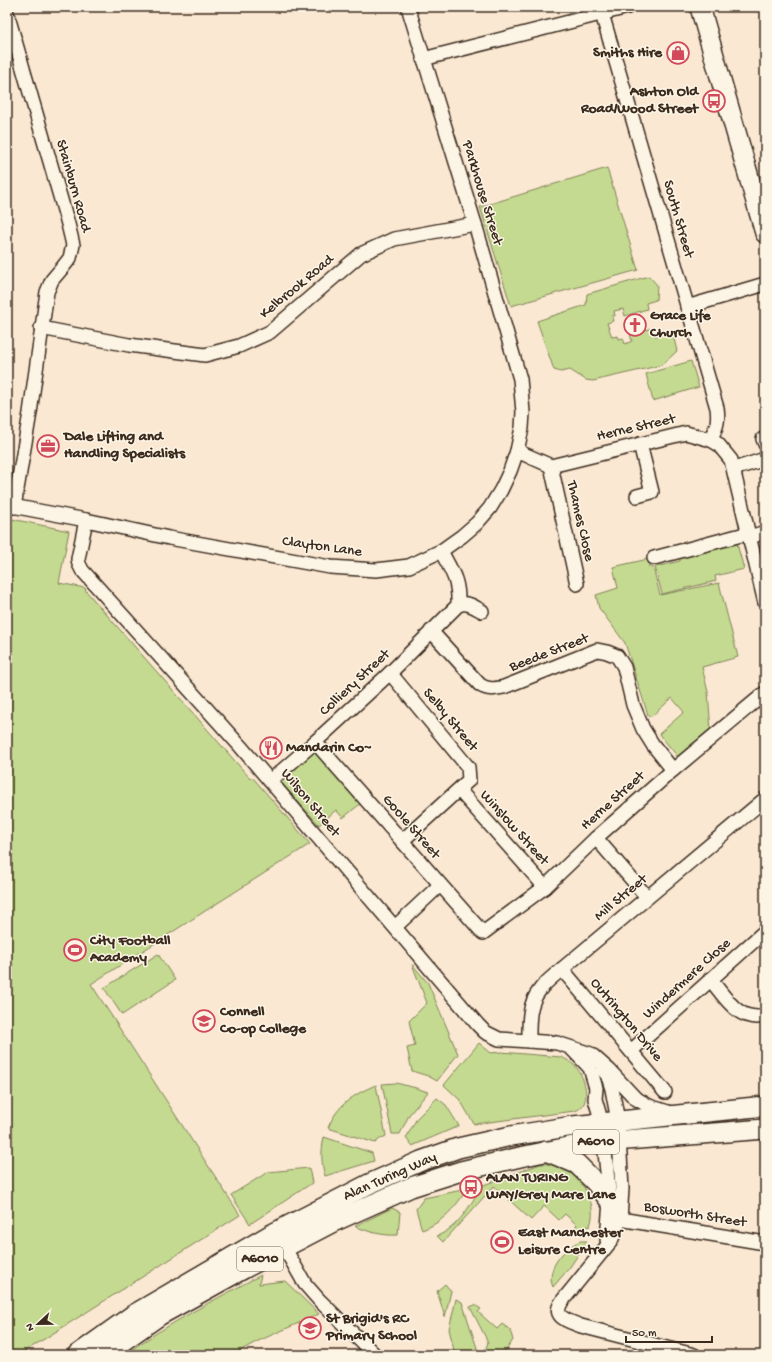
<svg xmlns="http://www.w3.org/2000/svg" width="772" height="1362" viewBox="0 0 772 1362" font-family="'Gochi Hand',sans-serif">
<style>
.green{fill:#c4da90;stroke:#808257}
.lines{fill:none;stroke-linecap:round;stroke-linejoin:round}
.minor-casing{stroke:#3b2a1e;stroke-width:16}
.highway-casing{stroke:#3b2a1e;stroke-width:22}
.minor{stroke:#fcf5e5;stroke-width:13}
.highway{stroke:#fcf5e5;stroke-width:19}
.labels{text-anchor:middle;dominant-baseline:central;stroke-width:3;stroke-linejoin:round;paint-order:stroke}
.shield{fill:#fcf5e5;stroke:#75675a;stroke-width:1}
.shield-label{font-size:14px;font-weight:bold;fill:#3b2a1e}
.poi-label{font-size:15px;font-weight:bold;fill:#3b2a1e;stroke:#fcf5e5;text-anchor:start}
.street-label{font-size:15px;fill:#3b2a1e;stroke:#fcf5e5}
</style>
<rect width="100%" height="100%" fill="#fae8d2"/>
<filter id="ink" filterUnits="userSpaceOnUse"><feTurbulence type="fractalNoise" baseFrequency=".025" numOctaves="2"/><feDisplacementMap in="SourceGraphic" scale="8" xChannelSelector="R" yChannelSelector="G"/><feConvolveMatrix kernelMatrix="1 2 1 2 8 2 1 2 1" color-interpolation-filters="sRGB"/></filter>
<g filter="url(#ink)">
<!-- green -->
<g class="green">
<path d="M607 168 638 270 511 306 480 207Z"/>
<path d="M649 276 657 285 656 300 646 303 647 309 625 316 623 309 614 311 615 316H612L613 321 607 323 612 337 618 336 619 339 623 338 625 344 632 341 630 334 652 328 655 336 672 331 677 351 662 365 593 381 586 380 570 370 561 372 554 370 537 321 586 305 587 294Z"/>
<path d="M691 361 699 387 653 401 646 374Z"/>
<path d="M7 518 69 531 59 583 85 588 86 591 249 777 254 779 310 844 91 984 240 1215 19 1355H7Z"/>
<path d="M737 544 744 569 715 576 716 581 662 594 655 567 680 561V558Z"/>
<path d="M648 559 649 567H653L660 595 719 583 738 657 702 667 708 692 711 731 679 758 659 734 684 712 672 698 652 716 648 715 625 643 599 608 596 595 618 588 613 567Z"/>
<path d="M314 751 360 804 343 818 336 810 319 825 280 781Z"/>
<path d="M158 954 175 980 122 1015 104 988Z"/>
<path d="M412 964 428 983 458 1054 437 1081 428 1076 412 1071 407 1048 415 1046 409 1021 427 1003Z"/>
<path d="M479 1043 491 1053 501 1052 561 1057C566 1059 571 1062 575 1066 583 1074 590 1095 583 1105 581 1108 578 1110 575 1111L474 1124 460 1100 444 1085Z"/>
<path d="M396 1083 416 1088 428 1092 409 1115 400 1134H392L382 1084Z"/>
<path d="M376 1085 386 1136 380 1139 375 1143 328 1128C337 1105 354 1094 376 1085Z"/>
<path d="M437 1098 446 1105 459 1126 412 1146 406 1138 417 1118Z"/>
<path d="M324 1137 372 1153 374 1161 325 1176C321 1163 321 1151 324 1137Z"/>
<path d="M540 1164C570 1161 601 1196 590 1226L577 1229 570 1233 577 1225 565 1214 559 1220 544 1206 531 1220 494 1186 443 1242 437 1236C458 1228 471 1205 481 1186Z"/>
<path d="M309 1168 312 1183 250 1224 231 1195 268 1172Z"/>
<path d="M467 1189C456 1207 442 1223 422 1230L416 1209 424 1198Z"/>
<path d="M392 1208 400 1212 398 1235C383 1236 368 1232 355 1226Z"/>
<path d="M580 1241H587L570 1267 553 1287C545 1269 564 1248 580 1241Z"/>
<path d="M261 1275 259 1284 285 1281 319 1314 256 1342 232 1355H124C167 1324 214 1300 261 1275Z"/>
<path d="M445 1284 451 1291 445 1317 437 1291Z"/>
<path d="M456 1299 462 1302 478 1351 477 1355H455L449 1329Z"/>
<path d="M475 1305 481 1309 478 1312 497 1329 502 1324 510 1330 513 1340 503 1355H484L488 1342 470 1307Z"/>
</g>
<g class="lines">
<!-- minor casing -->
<g class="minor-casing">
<g id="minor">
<path d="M600 7 717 408C719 422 716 427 711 440"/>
<path d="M7 13 68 224 73 245 70 258 63 267 52 280 47 292 30 413 14 507"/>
<path d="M423 59 628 7"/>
<path d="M687 307 765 284"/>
<path d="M41 328 129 345 205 355 239 346 270 332 361 254 394 239 475 224"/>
<path d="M763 439 765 444"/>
<path d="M517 451 551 466 686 433 711 440 718 444 731 460 765 603"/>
<path d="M551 466 577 584"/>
<path d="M734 469 765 459"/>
<path d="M637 496 652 492 640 444"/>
<path d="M7 505 86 520 169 538 330 567 376 570 409 566 441 551 462 536 477 523 490 508 501 490 510 471 517 451 522 428 523 412 520 379 475 224 408 7"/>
<path d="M86 520 78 559 79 564 82 570 241 747 478 1025 485 1032 499 1039 557 1043 591 1054 609 1070 635 1098 649 1106 671 1113"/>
<path d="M750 537 765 532"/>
<path d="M654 558 749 533"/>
<path d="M458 605C467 601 474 607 482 611"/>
<path d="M431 631 480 685C488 690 494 689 504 687L597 650 607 652 617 656 624 667 633 705 643 729 653 745 673 770"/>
<path d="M390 673 468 767 469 780 402 841"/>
<path d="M315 742 483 933 545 887 596 838 673 770 765 693"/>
<path d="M270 781 315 742 390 673 458 605C459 580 452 572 441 551"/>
<path d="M459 790 545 887"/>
<path d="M596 838 647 897"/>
<path d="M395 927 440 885"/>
<path d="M562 969 665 1092"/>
<path d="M710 979C726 998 738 1022 765 1016"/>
<path d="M529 1041C529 1024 528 1005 539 991 545 982 554 976 562 969L765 799"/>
<path d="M572 1049 590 1068 596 1088 595 1099 602 1123 610 1201 607 1240"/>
<path d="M631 1051 765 931"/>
<path d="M603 1070 608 1076 612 1089 618 1121 622 1189 620 1219 611 1241 563 1300C550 1317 568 1321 581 1326L694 1355"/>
<path d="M620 1219 765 1243"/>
<path d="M284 1247 305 1284 320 1301 375 1355"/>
</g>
</g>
<!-- highway casing -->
<g class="highway-casing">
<g id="highway">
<path d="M700 7 765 233"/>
<path d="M546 1151 577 1164 596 1183 610 1201"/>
<path d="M77 1355 133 1315 270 1235 369 1184 421 1161 458 1148 511 1136 573 1126 630 1120 765 1106"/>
<path d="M103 1355 160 1315 245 1268 333 1222 411 1187 461 1171 520 1157 588 1143 765 1129"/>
</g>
</g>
<!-- minor -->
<use href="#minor" class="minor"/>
<!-- highway -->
<use href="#highway" class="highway"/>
</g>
</g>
<!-- icons -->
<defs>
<g id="shop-ring" transform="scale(1.15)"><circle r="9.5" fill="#fcf5e5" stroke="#d1495b" stroke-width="1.5"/><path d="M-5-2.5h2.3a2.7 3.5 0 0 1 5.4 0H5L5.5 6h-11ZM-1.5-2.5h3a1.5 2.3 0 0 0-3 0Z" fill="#d1495b"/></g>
<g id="bus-ring" transform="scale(1.15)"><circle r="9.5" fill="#fcf5e5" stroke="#d1495b" stroke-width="1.5"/><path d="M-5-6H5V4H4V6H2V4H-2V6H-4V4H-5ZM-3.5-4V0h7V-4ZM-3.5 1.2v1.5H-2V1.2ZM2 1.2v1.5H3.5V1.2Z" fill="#d1495b"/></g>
<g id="church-ring" transform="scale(1.15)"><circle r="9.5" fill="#fcf5e5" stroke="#d1495b" stroke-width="1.5"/><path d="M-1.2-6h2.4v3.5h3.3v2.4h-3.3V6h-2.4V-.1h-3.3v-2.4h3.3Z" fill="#d1495b"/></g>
<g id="office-ring" transform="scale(1.15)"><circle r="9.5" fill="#fcf5e5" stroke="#d1495b" stroke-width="1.5"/><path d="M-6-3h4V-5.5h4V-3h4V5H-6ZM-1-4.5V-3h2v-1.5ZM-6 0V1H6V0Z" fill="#d1495b"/></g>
<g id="restaurant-ring" transform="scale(1.15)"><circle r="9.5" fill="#fcf5e5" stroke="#d1495b" stroke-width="1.5"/><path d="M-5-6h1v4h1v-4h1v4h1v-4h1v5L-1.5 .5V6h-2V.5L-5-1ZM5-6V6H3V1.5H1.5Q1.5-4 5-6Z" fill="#d1495b"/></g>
<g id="stadium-ring" transform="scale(1.15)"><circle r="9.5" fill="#fcf5e5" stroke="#d1495b" stroke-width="1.5"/><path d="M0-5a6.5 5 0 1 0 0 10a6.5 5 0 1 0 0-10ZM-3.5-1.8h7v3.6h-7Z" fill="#d1495b"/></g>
<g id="university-ring" transform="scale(1.15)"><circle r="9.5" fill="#fcf5e5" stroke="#d1495b" stroke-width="1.5"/><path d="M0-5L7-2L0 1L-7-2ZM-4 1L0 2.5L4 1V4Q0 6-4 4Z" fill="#d1495b"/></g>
<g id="school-ring" transform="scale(1.15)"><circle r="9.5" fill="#fcf5e5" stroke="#d1495b" stroke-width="1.5"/><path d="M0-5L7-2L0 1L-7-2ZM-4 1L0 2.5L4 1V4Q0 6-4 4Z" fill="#d1495b"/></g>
</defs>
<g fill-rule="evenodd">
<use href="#shop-ring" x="678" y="53"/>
<use href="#bus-ring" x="714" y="101"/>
<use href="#church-ring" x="635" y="325"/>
<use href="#office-ring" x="48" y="446"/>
<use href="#restaurant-ring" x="271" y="748"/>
<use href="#stadium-ring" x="75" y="950"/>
<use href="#university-ring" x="204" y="1021"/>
<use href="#bus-ring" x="471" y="1187"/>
<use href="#stadium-ring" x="502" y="1242"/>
<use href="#school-ring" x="310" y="1328"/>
</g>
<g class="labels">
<!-- shield labels -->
<g class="shield">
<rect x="573" y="1130" width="46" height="24" rx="3"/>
<rect x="237" y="1247" width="46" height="24" rx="3"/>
</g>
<g class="shield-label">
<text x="596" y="1142">A6010</text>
<text x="260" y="1259">A6010</text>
</g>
<!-- poi labels -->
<g class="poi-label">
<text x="662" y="53" text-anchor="end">Smiths Hire</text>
<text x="698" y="92" text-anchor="end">Ashton Old<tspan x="698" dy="17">Road/Wood Street</tspan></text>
<text x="650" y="316">Grace Life<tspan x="650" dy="17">Church</tspan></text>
<text x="64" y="437">Dale Lifting and<tspan x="64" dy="17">Handling Specialists</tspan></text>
<text x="286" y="748">Mandarin Co~</text>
<text x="90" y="941">City Football<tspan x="90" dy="17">Academy</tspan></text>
<text x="220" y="1012">Connell<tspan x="220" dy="17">Co-op College</tspan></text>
<text x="486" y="1178">ALAN TURING<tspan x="486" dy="17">WAY/Grey Mare Lane</tspan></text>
<text x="518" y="1233">East Manchester<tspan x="518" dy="17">Leisure Centre</tspan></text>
<text x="326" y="1319">St Brigid's RC<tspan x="326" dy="17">Primary School</tspan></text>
</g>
<!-- street labels -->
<g class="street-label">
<text transform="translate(73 186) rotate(74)">Stainburn Road</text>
<text transform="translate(482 193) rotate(73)">Parkhouse Street</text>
<text transform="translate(678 219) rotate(74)">South Street</text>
<text transform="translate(297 287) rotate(-40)">Kelbrook Road</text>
<text transform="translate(636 428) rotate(-13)">Herne Street</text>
<text transform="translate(580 521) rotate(77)">Thames Close</text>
<text transform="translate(322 547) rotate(8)">Clayton Lane</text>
<text transform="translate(549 653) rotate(-21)">Beede Street</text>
<text transform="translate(355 683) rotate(-43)">Colliery Street</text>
<text transform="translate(450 720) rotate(50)">Selby Street</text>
<text transform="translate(613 801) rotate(-42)">Herne Street</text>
<text transform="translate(310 803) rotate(50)">Wilson Street</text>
<text transform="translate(411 827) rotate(49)">Goole Street</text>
<text transform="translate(514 828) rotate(48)">Winslow Street</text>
<text transform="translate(621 898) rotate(-40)">Mill Street</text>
<text transform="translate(687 979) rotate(-42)">Windermere Close</text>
<text transform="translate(626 1020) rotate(50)">Outrington Drive</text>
<text transform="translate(390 1177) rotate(-24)">Alan Turing Way</text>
<text transform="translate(695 1215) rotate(9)">Bosworth Street</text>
</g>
</g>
<!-- margin -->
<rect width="772" height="1362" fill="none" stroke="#fcf5e5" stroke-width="24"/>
<rect x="12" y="12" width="748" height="1338" fill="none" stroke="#3b2a1e" stroke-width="1.5" filter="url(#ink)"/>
<!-- north arrow -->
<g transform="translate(38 1324) rotate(248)" stroke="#fcf5e5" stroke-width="3" paint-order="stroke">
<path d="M0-3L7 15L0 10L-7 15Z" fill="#3b2a1e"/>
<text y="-6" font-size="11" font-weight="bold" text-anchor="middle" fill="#3b2a1e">N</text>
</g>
<!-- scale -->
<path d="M626 1336v6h86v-6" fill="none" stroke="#3b2a1e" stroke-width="2"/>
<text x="632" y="1336" font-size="12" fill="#3b2a1e" stroke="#fcf5e5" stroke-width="3" paint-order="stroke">50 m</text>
</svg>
